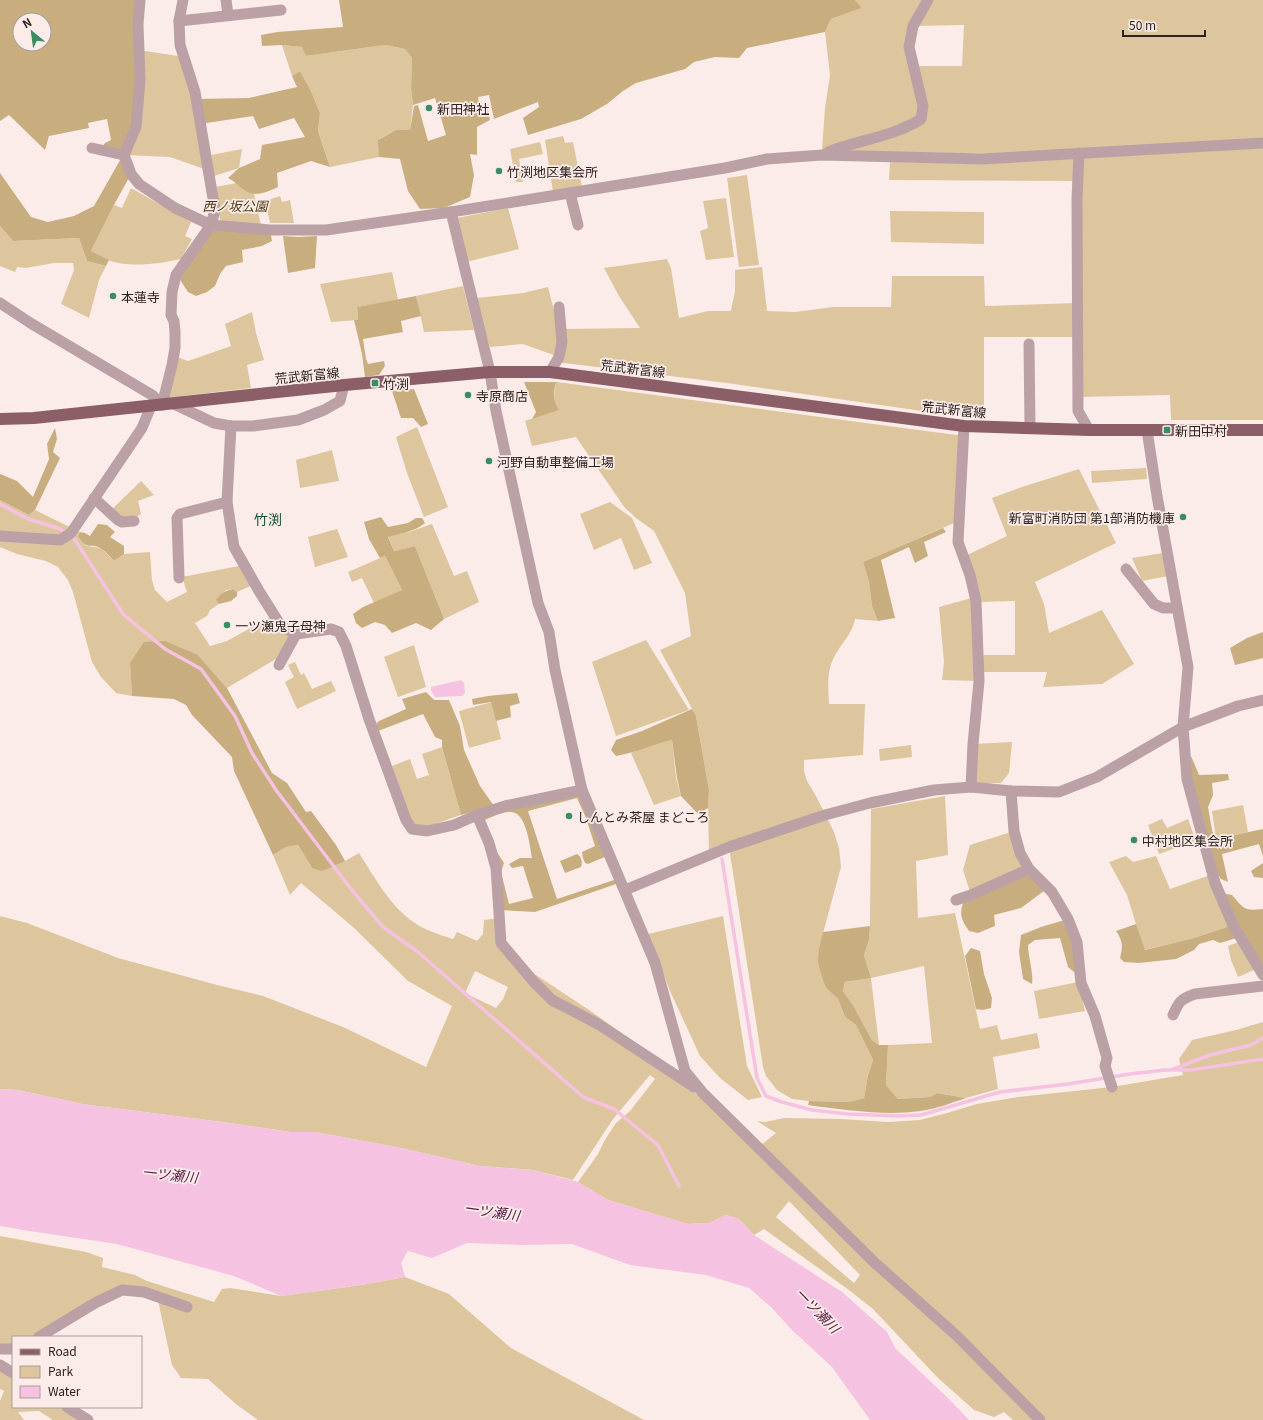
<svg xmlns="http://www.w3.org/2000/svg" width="1263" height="1420" viewBox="0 0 1263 1420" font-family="Georgia,'Noto Sans JP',serif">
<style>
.green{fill:#ddc69d;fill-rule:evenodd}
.forest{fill:#c8ae7f;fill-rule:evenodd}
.water{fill:#f5c2e1}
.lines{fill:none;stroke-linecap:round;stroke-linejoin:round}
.stream{stroke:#f5c2e1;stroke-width:3.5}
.minor{stroke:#bba1a5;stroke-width:11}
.major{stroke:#8c5f68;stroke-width:12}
.poi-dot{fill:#388d61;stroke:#fbece9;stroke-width:1.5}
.labels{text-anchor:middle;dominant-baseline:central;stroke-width:3.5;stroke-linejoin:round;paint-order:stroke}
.poi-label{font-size:13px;fill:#2e221f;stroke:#fbece9;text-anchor:start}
.park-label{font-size:13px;font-style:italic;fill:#4f3c16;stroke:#fbece9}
.street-label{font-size:13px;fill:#2e221f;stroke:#fbece9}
.neighbourhood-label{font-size:14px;fill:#185436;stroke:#fbece9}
.water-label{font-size:14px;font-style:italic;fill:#541b43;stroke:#fbece9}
</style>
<rect width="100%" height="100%" fill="#fbece9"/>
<!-- green -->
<g class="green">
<path d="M855 0H1263V139L1005 154 838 151 822 150 825 108 830 75 825 32 831 19 862 8ZM964 25 962 66H913V26Z"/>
<path d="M282 45 303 47 306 56 385 45 405 49 412 58 411 88 413 105 410 130H396L379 139V157L330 167 318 131 320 113 311 91 300 71 292 76Z"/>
<path d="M139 50 184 57 207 170 170 157 124 155Z"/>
<path d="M563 136 565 143 573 142 582 187 553 192 545 140Z"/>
<path d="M540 142 543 154 519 159 523 182H516L510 149Z"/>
<path d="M1263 148V420H1171L1170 395 1078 397 1077 337H984V417L936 413 727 383 556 362 559 357 523 344 490 347 481 319 477 298 523 293 548 287 554 311H560L562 329 640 328 619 296 604 268 667 259 671 268 679 318 708 311H731L735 291V270L762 267 767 311 795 312 833 307H891L892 276H984L985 306 1077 303V181L889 180 890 162 982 164Z"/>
<path d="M242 149 239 168 214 176 211 155Z"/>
<path d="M747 175 759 265 739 267 727 178Z"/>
<path d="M237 183 244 190 254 194 261 225 224 223 220 220 215 187Z"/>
<path d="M131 188 191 222 185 236 192 239 181 259C160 264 128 268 108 260 102 257 97 254 91 251L114 205 122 208Z"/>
<path d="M280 196 282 202 290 200 294 223H270L265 201Z"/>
<path d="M726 198 734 257 706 260 700 231 708 228 703 201Z"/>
<path d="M508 208 519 249 466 262 457 218Z"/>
<path d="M890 211 984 212V244L891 242Z"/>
<path d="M0 226 13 241 79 238 87 261 106 266 99 280 89 318 61 304 74 270 73 263H54L26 268 17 267 15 272 0 266Z"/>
<path d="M392 272 398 300 357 307 358 320 331 322 320 284Z"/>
<path d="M463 286 474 330 424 332 416 296Z"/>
<path d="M252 312 256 333 264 360 247 365 251 388 164 398 174 356 188 361 231 346 225 324Z"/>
<path d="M557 382 964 436 959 521 863 562 869 582 872 606 878 621 855 619C852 634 844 640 837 652 826 668 828 686 829 704H865L863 755 804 760V771L807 781 816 796 834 832 839 848 841 867 819 948 826 988 838 999 845 1017 856 1025 873 1060 868 1075 864 1098 849 1102 809 1101 792 1099 777 1090 766 1076 763 1067 729 847 709 855 708 808 709 790 696 716 660 650 691 636 685 593 654 531 636 518 625 508 576 437 532 446 525 421 558 410C554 404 553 389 557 382Z"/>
<path d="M417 427 448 507 424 517 407 473 396 437Z"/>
<path d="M332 450 339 481 300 488 296 460Z"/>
<path d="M1146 468 1147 479 1092 483 1091 471Z"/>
<path d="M1079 469 1116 543 1035 582 1044 604 1049 633 1102 610 1134 664 1102 684 1043 687 1047 672H979V681L942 680 944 662 939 607 975 597 963 557 1007 536 992 498 1022 487ZM1015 601V655H978L976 602Z"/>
<path d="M141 481 154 495 138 501 141 514 128 522 109 512Z"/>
<path d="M0 500 29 515 35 510 80 532 78 536 87 546 101 548 114 561 124 554 150 552 152 580 155 590 167 602 187 592 182 577 244 565 255 584 237 592 233 589 226 590 217 600 219 604 210 610 207 616 195 623 210 646 227 641 274 615 296 634 286 653 227 688 198 655 130 663 132 696 116 693 101 677 92 662 73 592 68 580 58 567 46 561 17 554 0 547Z"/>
<path d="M610 502 632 518 652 563 634 570 621 538 594 550 580 514Z"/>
<path d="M432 524 454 576 467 571 479 602 444 619 415 546 394 551 388 536 409 532Z"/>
<path d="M337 529 348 557 315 567 308 537Z"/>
<path d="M1163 553 1168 576 1142 581 1132 558Z"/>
<path d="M385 556 402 590 374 603 362 578 352 582 348 572Z"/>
<path d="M646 640 689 710 616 736 592 662Z"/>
<path d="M414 645 426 687 398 697 384 657Z"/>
<path d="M295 662 301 675 304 673 312 689 331 681 336 691 297 709 285 682 294 677 288 665Z"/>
<path d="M492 702 501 739 469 748 459 711Z"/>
<path d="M672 740 676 778 681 796 654 805 631 753 650 745Z"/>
<path d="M1012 742 1009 773 1001 783H971L973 744Z"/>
<path d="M911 745 912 757 880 761 879 749Z"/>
<path d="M442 747 461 815 426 827 416 825 410 818 392 766 410 759 417 779 429 775 422 754Z"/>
<path d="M945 796 948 855 916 861 918 918 955 913 980 1029 997 1025 1001 1040 1037 1033 1040 1048 993 1057 998 1089 966 1098 937 1093 930 1097 898 1099 886 1085 888 1045 932 1043 924 966 871 978 879 1045 872 1040 853 1005 843 991 845 982 871 978 864 955 869 940 870 926 871 809Z"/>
<path d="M1243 805 1248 832 1216 839 1212 811Z"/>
<path d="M1162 819 1167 828 1188 819 1196 841 1159 854 1148 825Z"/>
<path d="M1014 831 1029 869 971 895 963 870 970 845Z"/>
<path d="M298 845 312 868 345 861 359 853C373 875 388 902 408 918 421 929 437 934 453 939L457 932 477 941 483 934 484 920 499 918 501 943 528 975H536L589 1010 680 1074 653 1059 699 1096 954 1340 1035 1420H1013L1004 1412 994 1417 974 1410 938 1378 873 1309 849 1290 764 1229 754 1235 739 1219 726 1215 709 1223 688 1224 608 1200 578 1182 598 1154 606 1138 616 1123 630 1111 655 1079 650 1075 613 1119 573 1180 533 1170 480 1166 396 1147 315 1132H290L230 1123 82 1104 18 1090 0 1089V916L27 923 118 958 217 985 263 996 343 1027 426 1067 452 1006 408 981 353 927 301 883 290 895 273 855 286 847ZM475 971 508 987 503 999 496 1008 465 993ZM789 1201 860 1275 854 1283 776 1217Z"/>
<path d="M1126 856 1133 862 1156 856 1170 889 1213 874 1233 925 1194 938 1144 950 1127 895 1109 862Z"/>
<path d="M723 916 747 1066 762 1097 748 1100 720 1078 700 1056 670 991 648 934Z"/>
<path d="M1239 942 1254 970 1238 977 1231 960 1228 946Z"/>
<path d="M1078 982 1085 1011 1039 1019 1034 991Z"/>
<path d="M1263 1022V1420H1046L959 1333 877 1259 761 1145 776 1133 757 1121 765 1122 784 1118 841 1119 888 1122 920 1120 947 1113 977 1104 1018 1097 1112 1087 1183 1075 1179 1059 1192 1040 1236 1030Z"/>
<path d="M0 1236 86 1252 103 1258 102 1267 135 1275 147 1281 214 1302 222 1289 230 1288 281 1296 361 1285 405 1277 449 1294 511 1348 644 1420H258L237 1405 208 1379 181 1378 172 1365 157 1296 122 1290 39 1337H13V1349H0Z"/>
<path d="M0 1365 13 1373V1407H67L88 1420H53L39 1411 18 1412 24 1420H0V1401L4 1391 0 1389Z"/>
</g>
<!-- forest -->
<g class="forest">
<path d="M0 0H140L136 127 124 155 131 174 114 205 91 251 109 260 106 266 87 261 79 238 13 241 0 226V173L31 217 48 222 74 216 94 206 123 155 100 150 105 143 111 140 107 119 88 123 89 128 49 136 45 150 9 115 0 121ZM20 20H44V44H20Z"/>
<path d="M339 0H855L862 8 831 19 825 32 747 48 739 58 715 57 694 62 685 69 636 83 623 91 607 104 581 119 528 135 523 118 539 107 538 102 494 119 489 95 478 97 480 111 488 110 490 120 477 127V155L470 154 474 175 470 197 444 208 420 209 408 191 400 159 379 157 378 140 396 130H410L414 106 418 105 428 141 446 135 435 98 413 105 411 88 412 58 405 49 385 45 306 56 302 47 282 45 262 46 261 35 277 32 343 27Z"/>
<path d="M300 71 311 91 320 113 318 131 330 167 311 161 277 173 278 187C267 192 255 198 244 190 237 185 236 182 228 178L239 168 260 159 262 145 305 137 294 118 259 129 253 116 200 124 196 99 249 98 297 87 292 76Z"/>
<path d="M211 225 270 230 272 241 262 246 242 250 243 262 226 266 220 274 215 286 207 292 196 296 188 292 177 275Z"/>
<path d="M283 236 298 237 317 236 315 268 288 273Z"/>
<path d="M416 296 421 316 401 321 403 332 363 339 366 359 368 364 384 361 385 366 379 375 365 377 362 354 354 320H358L357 307Z"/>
<path d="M524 382H557C552 389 554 404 559 410L532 419 536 412Z"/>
<path d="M414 389 428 424 421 427 413 418H401L392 391Z"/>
<path d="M55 428 57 439 53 452 60 458 35 510 29 515 0 500V474L17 481 33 497 49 459 47 444Z"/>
<path d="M381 517 388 527 408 523 416 518H422L425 523C414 532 402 533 388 537L394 551 415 546 444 619 431 630 416 623 392 633 385 625 375 622 362 628 356 623 353 614 363 607 402 590 385 556 380 558 369 539 364 522Z"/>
<path d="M98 524 107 525 115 532 110 537 124 546V554L114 561C110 557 106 552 102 549 92 542 88 552 78 536L80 532 85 533 90 536Z"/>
<path d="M943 528 946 532 924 542 928 556 915 563 909 547 881 560 895 618 878 621 872 606 869 582 863 562Z"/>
<path d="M233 589 237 592V596L231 601 219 604 216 600C221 593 225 591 233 589Z"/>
<path d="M1263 632V658L1235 665 1230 648 1247 638Z"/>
<path d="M165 641 198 655 227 688 272 773 287 783 306 812 311 811 336 845 345 861 322 871 312 868 298 845 286 847 273 855 234 771 232 757 192 715 186 705 174 699 132 696 130 663 144 642Z"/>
<path d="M426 692 434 700H449L460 726 464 750 480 786 494 806 461 815 442 747V740L435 737 423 714 378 731 376 724 379 721 406 709 402 699Z"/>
<path d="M517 693 520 703 510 706 511 717 496 721 491 702 473 705 472 699 488 696Z"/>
<path d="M692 709 696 716 709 790 708 808 698 814 681 796 677 778 672 740C653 744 635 753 616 756L611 750 616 740 642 731Z"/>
<path d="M1191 756 1199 775 1228 774 1229 780 1212 783 1213 795 1208 807 1212 830 1216 839 1263 829V856L1259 844 1222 854 1228 882 1221 879 1210 864 1187 779Z"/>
<path d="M581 793 607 856 588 864 585 863 583 858 582 852 595 846 586 818 577 798 528 811 557 899 617 879 619 883 535 912 499 910 497 852 504 863 501 872 509 904 533 898 523 866 512 868 509 864 520 858H532C530 847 527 818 515 813 506 809 491 818 482 821L481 814Z"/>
<path d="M577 854C581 856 583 862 581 867L565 873 560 861Z"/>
<path d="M1263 863V878L1254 877 1251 871Z"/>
<path d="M1029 869 1048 888 1021 908 994 915 995 926 978 933 969 931C962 921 959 915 963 903Z"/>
<path d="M1226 894 1232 895C1244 909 1244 911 1263 909V975L1240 937 1220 943 1213 940 1199 944 1194 950 1176 959 1139 963 1124 962 1120 958C1123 947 1123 941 1116 931L1136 924 1145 950 1194 938 1233 925 1222 900Z"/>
<path d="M1068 919 1080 969 1074 972 1068 967 1060 938 1035 940 1028 945C1028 956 1034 975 1032 984L1023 979 1019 952 1021 935 1041 927Z"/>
<path d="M870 926 869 940 864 955 871 978 845 982 843 991 853 1005 872 1040 879 1045H888L886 1085 898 1099 930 1097 937 1093 966 1098C951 1103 936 1109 921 1111 887 1116 843 1110 808 1105L809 1101 849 1102 864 1098 868 1075 873 1060 856 1025 845 1017 838 999 826 988 821 974 818 961 819 948 823 932Z"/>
<path d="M971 948 980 951 984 974 992 998 991 1008 983 1010 976 1009 965 956Z"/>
</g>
<!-- water -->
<g class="water">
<path d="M461 680 464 683 465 693 462 696 435 697 431 690V687Z"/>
<path d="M0 1089 18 1090 82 1104 230 1123 290 1132H315L396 1147 480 1166 533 1170 578 1182 608 1200 688 1224 709 1223 726 1215 739 1219 754 1235 842 1292 887 1332 895 1348 948 1398 969 1420H870L832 1367 792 1330 771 1307 749 1288 706 1275 630 1265 572 1244 520 1245 467 1243 432 1258 408 1251 401 1263 405 1277 361 1285 281 1296 234 1276 117 1244 29 1231 0 1226Z"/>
</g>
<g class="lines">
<!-- stream -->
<g class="stream">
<path d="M0 504 28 519 58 528 73 537 123 614 165 649 201 669 235 716 252 753 276 790 351 889 383 927 418 952 583 1097 614 1109 658 1145 679 1186"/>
<path d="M722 859 757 1078 766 1096 782 1102 812 1110 848 1114 897 1116 921 1115 1000 1092 1068 1084 1130 1074 1165 1070H1171L1210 1055 1251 1045 1263 1038"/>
<path d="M1174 1070H1191L1263 1059"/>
</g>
<!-- minor -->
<g class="minor">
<path d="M140 0 138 24 140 80 136 127 124 155 131 174 139 184 175 208 211 225 270 230H326L451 212 725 168 767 159 822 155 982 159 1263 143"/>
<path d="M226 0 228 15"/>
<path d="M179 21 281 10"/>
<path d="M92 148 124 155"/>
<path d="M828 152C858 140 893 137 921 119L923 106 909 47 913 26 928 0"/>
<path d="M1079 153 1077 199 1078 411 1089 430"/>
<path d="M570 193 578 225"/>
<path d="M451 212 490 372 496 411 538 603 549 632 555 670 582 790 655 963 685 1071 703 1093 874 1262 957 1336 1040 1420"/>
<path d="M0 303 32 324 152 395 162 405 172 365 175 348V332L174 321 171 315 172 292 176 275 211 225 215 210 195 92 180 45 179 21 183 0"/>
<path d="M1029 344 1030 428"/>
<path d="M550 372 559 357 562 342 559 307"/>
<path d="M174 404 214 423 231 426H253L298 420 324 410 340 401 344 385"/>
<path d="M231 426 227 502 234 547 259 591 281 626 296 634 331 629 339 632 346 646 369 719 406 820 412 829 427 831 454 825 477 815 505 806 582 790"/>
<path d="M964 426 958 542 970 575 976 601 979 681 973 744 971 787"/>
<path d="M1147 430 1157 496 1188 667 1183 727 1187 779 1215 883 1233 925 1263 975"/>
<path d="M94 498 118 520 122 522 134 521"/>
<path d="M0 536 60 540 71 533 142 428 151 406"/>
<path d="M1126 569 1154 604 1163 608H1177"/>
<path d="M179 578 177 518 180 514 227 502"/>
<path d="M279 665 296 634"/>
<path d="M1011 791 1014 831 1020 853 1029 869 1052 892 1068 919 1077 942 1081 983 1095 1016 1107 1058 1105 1066 1112 1087"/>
<path d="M477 815 489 843 496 868 501 943 534 982 552 1000 598 1024 694 1087"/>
<path d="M625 890 729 847 825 815 870 803 934 790 971 787 1011 791 1059 792 1097 777 1183 727 1238 706 1263 700"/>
<path d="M956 900 971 895 1029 869"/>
<path d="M1173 1015C1179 1001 1181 999 1195 994L1263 986"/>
<path d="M39 1337 95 1303 122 1290 144 1292 187 1307"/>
<path d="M0 1349H13"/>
<path d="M0 1365 13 1373"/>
<path d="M67 1407 88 1420"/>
</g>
<!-- major -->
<path class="major" d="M0 419 34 418 344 385 490 372H550L964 426 1089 430H1263"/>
</g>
<!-- markers -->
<g class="poi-dot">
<circle cx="429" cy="108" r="4"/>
<circle cx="499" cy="171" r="4"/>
<circle cx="113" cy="296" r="4"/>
<rect x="371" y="379" width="8" height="8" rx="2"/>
<circle cx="468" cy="395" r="4"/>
<rect x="1163" y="426" width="8" height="8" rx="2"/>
<circle cx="489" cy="461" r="4"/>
<circle cx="1183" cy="517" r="4"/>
<circle cx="227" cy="625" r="4"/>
<circle cx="569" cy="816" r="4"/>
<circle cx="1134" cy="840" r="4"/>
</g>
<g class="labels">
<!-- poi labels -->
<g class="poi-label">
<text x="437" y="108">新田神社</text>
<text x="507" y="171">竹渕地区集会所</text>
<text x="121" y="296">本蓮寺</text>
<text x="383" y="383">竹渕</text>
<text x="476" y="395">寺原商店</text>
<text x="1175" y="430">新田中村</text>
<text x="497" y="461">河野自動車整備工場</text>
<text x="1175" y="517" text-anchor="end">新富町消防団 第1部消防機庫</text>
<text x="235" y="625">一ツ瀬鬼子母神</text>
<text x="577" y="816">しんとみ茶屋 まどころ</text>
<text x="1142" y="840">中村地区集会所</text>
</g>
<!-- park labels -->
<g class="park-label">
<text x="235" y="205">西ノ坂公園</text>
</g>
<!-- street labels -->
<g class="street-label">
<text transform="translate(633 368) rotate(7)">荒武新富線</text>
<text transform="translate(307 375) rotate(-6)">荒武新富線</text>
<text transform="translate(954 409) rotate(6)">荒武新富線</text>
</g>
<!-- neighbourhood labels -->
<g class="neighbourhood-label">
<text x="268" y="519">竹渕</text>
</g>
<!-- water labels -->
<g class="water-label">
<text transform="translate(170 1174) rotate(6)">一ツ瀬川</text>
<text transform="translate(492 1211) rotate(8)">一ツ瀬川</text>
<text transform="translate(818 1310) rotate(46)">一ツ瀬川</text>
</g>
</g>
<!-- legend -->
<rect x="12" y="1336" width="130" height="72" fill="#fbece9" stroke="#a99b98"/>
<rect x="20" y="1349" width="20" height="6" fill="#8c5f68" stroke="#a99b98"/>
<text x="48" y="1356" font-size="12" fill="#2e221f">Road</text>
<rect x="20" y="1366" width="20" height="12" fill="#ddc69d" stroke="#a99b98"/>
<text x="48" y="1376" font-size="12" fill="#2e221f">Park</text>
<rect x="20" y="1386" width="20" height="12" fill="#f5c2e1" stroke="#a99b98"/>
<text x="48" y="1396" font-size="12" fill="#2e221f">Water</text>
<!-- north arrow -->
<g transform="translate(32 32) rotate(331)"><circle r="19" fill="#fbece9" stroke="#a99b98"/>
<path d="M0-3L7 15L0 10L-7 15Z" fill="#388d61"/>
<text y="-6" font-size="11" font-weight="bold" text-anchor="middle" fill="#2e221f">N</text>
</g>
<!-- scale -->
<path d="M1123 30v6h82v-6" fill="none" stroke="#2e221f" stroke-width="2"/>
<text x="1129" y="30" font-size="12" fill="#2e221f" stroke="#fbece9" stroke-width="3" paint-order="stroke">50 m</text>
</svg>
